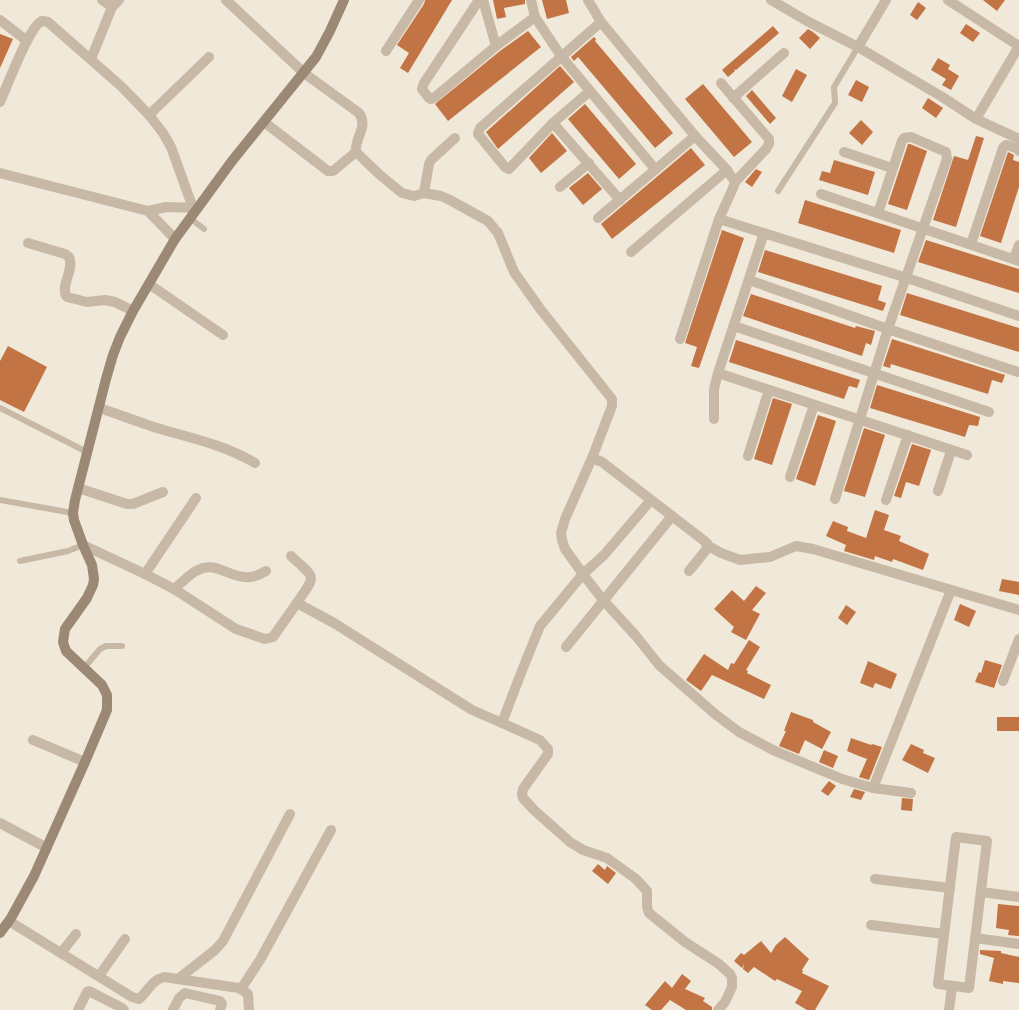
<svg xmlns="http://www.w3.org/2000/svg" width="1019" height="1010" viewBox="0 0 1019 1010" font-family="'Fira Sans Condensed',sans-serif">
<style>
.building{fill:#c27444}
.lines{fill:none;stroke-linecap:round;stroke-linejoin:round}
.lane{stroke:#c7b9a5;stroke-width:6}
.street{stroke:#c7b9a5;stroke-width:10}
.secondary{stroke:#9b8976;stroke-width:10}
</style>
<rect width="100%" height="100%" fill="#f0e8d8"/>
<!-- building -->
<g class="building">
<path d="M425 0H452L408 73 400 68 409 53 397 45 424 4Z"/>
<path d="M493 0H525V4L504 8 506 17 497 19Z"/>
<path d="M542 0H566L569 13 547 19Z"/>
<path d="M983 0H1005L997 11Z"/>
<path d="M918 2 926 8 917 20 910 15Z"/>
<path d="M966 24 980 33 973 42 960 33Z"/>
<path d="M773 26 779 33 736 70 734 69 735 71 728 77 722 70Z"/>
<path d="M808 29 813 32 820 38 810 49 799 38Z"/>
<path d="M528 31 541 47 448 121 435 104 500 51Z"/>
<path d="M0 34 13 39 0 68Z"/>
<path d="M594 37 596 39 595 41 673 133 655 148 578 57 574 61 571 57Z"/>
<path d="M938 58 950 65 948 69 959 76 951 90 942 85 946 79 931 70Z"/>
<path d="M560 66 574 82 498 149 486 132Z"/>
<path d="M796 69 807 75 792 102 782 96Z"/>
<path d="M856 80 869 87 862 102 848 95Z"/>
<path d="M703 84 752 142 734 157 685 99Z"/>
<path d="M752 90 776 118 770 124 746 96Z"/>
<path d="M928 98 943 108 936 118 922 108Z"/>
<path d="M585 104 636 164 619 179 568 119Z"/>
<path d="M861 120 873 132 862 145 849 133Z"/>
<path d="M552 133 567 151 541 173 529 158Z"/>
<path d="M976 136 984 138 956 227 933 220 954 156 968 160Z"/>
<path d="M908 144H910L927 151 907 210 888 204Z"/>
<path d="M691 148 705 165 612 239 601 224Z"/>
<path d="M1008 152 1014 155 1013 160 1019 162V187L1001 243 980 236Z"/>
<path d="M834 160 875 172 868 195 819 180 822 171 830 173Z"/>
<path d="M756 169 762 172 752 187 745 182Z"/>
<path d="M588 173 602 189 583 205 569 188Z"/>
<path d="M805 200 901 230 894 253 798 223Z"/>
<path d="M722 230 744 238 699 368 691 366 697 347 685 343Z"/>
<path d="M926 240 1019 269V293L918 262Z"/>
<path d="M765 250 882 286 878 300 886 303 883 311 758 272Z"/>
<path d="M907 293 1019 328V352L900 315Z"/>
<path d="M751 294 855 328 856 326 875 331 871 345 866 343 862 356 743 316Z"/>
<path d="M892 339 1005 375 1002 383 992 380 988 394 891 364 890 368 883 366Z"/>
<path d="M736 340 860 380 857 388 849 386 844 399 729 362Z"/>
<path d="M8 346 47 367 24 412 0 400V361Z"/>
<path d="M877 385 980 417 978 426 969 425 965 437 870 408Z"/>
<path d="M773 398 792 404 772 465 754 459Z"/>
<path d="M818 415 836 421 815 486 796 479Z"/>
<path d="M864 428 885 435 865 497 844 491Z"/>
<path d="M912 444 931 450 919 486 906 482 901 498 894 496Z"/>
<path d="M875 510 889 515 884 530 901 536 899 541 929 554 923 570 893 559 892 562 875 556 874 560 844 551 846 545 826 536 833 521 848 527 847 531 866 538Z"/>
<path d="M1002 579 1019 582V595L999 591Z"/>
<path d="M756 586 766 593 752 610 760 614 746 640 731 632 734 627 714 609 732 590 744 601Z"/>
<path d="M960 604 976 611 969 627 954 620Z"/>
<path d="M846 605 856 612 847 625 838 618Z"/>
<path d="M749 640 760 647 746 670 748 671 747 673 771 685 764 699 712 675 701 691 686 680 704 654 728 670 731 663 734 664Z"/>
<path d="M985 660 1002 665 994 688 975 682 979 672 981 673Z"/>
<path d="M868 661 897 674 891 689 875 683 873 688 860 683Z"/>
<path d="M791 712 813 720V722L831 732 822 749 805 740 799 754 779 746 786 731H784Z"/>
<rect x="997" y="717" width="22" height="14"/>
<path d="M851 738 871 745 872 744 882 747 869 780 859 777 867 759 859 756 860 754 859 756 847 751Z"/>
<path d="M911 744 924 750 923 753 935 758 928 773 902 760Z"/>
<path d="M824 750 838 756 833 768 819 762Z"/>
<path d="M829 781 836 786 828 796 821 791Z"/>
<path d="M854 789 865 792 861 800 850 797Z"/>
<path d="M902 798 913 799 912 811 901 810Z"/>
<path d="M598 864 605 870 607 866 616 873 608 884 592 871Z"/>
<path d="M998 904 1019 906V936L1008 935 1009 930 996 928Z"/>
<path d="M785 937 809 959 802 970 803 971 802 973 829 986 815 1010H807L795 1003 802 991 777 979 775 981 754 967 748 973 743 969 744 964 742 968 734 961 741 953 744 955 761 941 771 953 776 945Z"/>
<path d="M980 950 1001 951V953L1019 957V983L1003 981V984L989 981 994 958 980 954Z"/>
<path d="M682 974 691 981 685 989 705 998 703 1001 712 1007V1010H686L670 1000 661 1010H652L645 1005 665 981 672 988Z"/>
</g>
<g class="lines">
<!-- lane -->
<g class="lane">
<path d="M778 191 835 103 834 87 858 47"/>
<path d="M190 218 204 229"/>
<path d="M0 408 87 452"/>
<path d="M0 500 73 513"/>
<path d="M20 561 68 551 83 545"/>
<path d="M84 668 100 649 106 646H122"/>
</g>
<!-- street -->
<g class="street">
<path d="M102 0 112 7"/>
<path d="M226 0 304 73 359 113C369 127 354 138 356 152L380 175 402 193 414 196 424 193 441 196 448 199 488 221 498 233 514 272 541 310 612 399V406L592 458 602 462 707 543 706 550 689 571"/>
<path d="M479 0 424 83 422 89 428 97 431 99 435 97 496 46 535 17 561 56 655 169"/>
<path d="M483 0 496 46"/>
<path d="M531 0 535 17"/>
<path d="M588 0 601 22 695 136 727 170 735 182 733 188 719 219 680 339"/>
<path d="M771 0 807 21 858 47 944 98 976 119 1019 139"/>
<path d="M948 0 1019 46"/>
<path d="M0 20 27 41"/>
<path d="M858 47 886 0"/>
<path d="M386 51 419 0"/>
<path d="M91 59 112 7 119 0"/>
<path d="M721 83 769 139V144L766 149 735 182"/>
<path d="M590 91 553 123 620 200"/>
<path d="M733 98 784 53"/>
<path d="M0 102C7 87 29 26 42 21L48 22 122 87 149 115 163 133 171 147 193 208"/>
<path d="M149 115 209 57"/>
<path d="M976 119 1019 46"/>
<path d="M264 122 328 171H333L356 152"/>
<path d="M553 123 509 169 505 167 478 134 480 128 601 22"/>
<path d="M844 152 892 168"/>
<path d="M0 173 148 211 166 207 197 208"/>
<path d="M560 187 589 163"/>
<path d="M424 193 429 164 431 160 455 138"/>
<path d="M821 194 1019 261"/>
<path d="M148 211 175 239"/>
<path d="M598 218 695 136"/>
<path d="M719 219 907 278 1019 316"/>
<path d="M764 233 718 373 967 455"/>
<path d="M28 243 65 254 69 257C75 270 59 287 67 297L87 302 105 300 115 302 133 311"/>
<path d="M971 244 1003 148 1006 145 1016 148 1019 151"/>
<path d="M631 252 727 170"/>
<path d="M1014 259 1019 245"/>
<path d="M749 280 888 329 1018 372"/>
<path d="M149 284 223 335"/>
<path d="M734 326 989 412"/>
<path d="M99 408C118 414 138 422 157 428 191 438 225 445 255 463"/>
<path d="M714 419V389L718 373"/>
<path d="M748 456 769 390"/>
<path d="M592 458 565 519 561 533 562 540 565 549 583 574 603 600 636 636 659 665 715 714 739 732 775 751 842 779 873 788 951 590"/>
<path d="M790 477 814 405"/>
<path d="M78 488 127 504H133L163 492"/>
<path d="M938 491 951 451"/>
<path d="M835 499 888 329 947 159 946 152 911 137 904 138 902 141 878 213"/>
<path d="M651 500 604 555 583 574 540 626 521 673 502 723 540 740 548 749V754L523 789 522 794 523 798 534 810 570 842 583 850 607 858 636 879 647 891V907L649 913 685 942 719 964 730 974 732 978V987L725 1002 718 1010"/>
<path d="M886 500 908 435"/>
<path d="M83 545 145 574 174 589 236 629 265 639 273 637 297 603 334 623 472 710 502 723"/>
<path d="M707 545 721 553 740 560 770 557 796 546 813 549 1019 610"/>
<path d="M291 556C317 580 316 574 297 603"/>
<path d="M145 574 196 498"/>
<path d="M174 589C182 583 189 574 198 570 221 558 236 590 266 571"/>
<path d="M566 647 672 516"/>
<path d="M1003 681 1019 639"/>
<path d="M33 740 85 762"/>
<path d="M873 788 911 793"/>
<path d="M0 823 47 848"/>
<path d="M956 837 987 841 969 988 938 984Z"/>
<path d="M875 879 950 888"/>
<path d="M981 892 1019 897"/>
<path d="M9 921 132 997 139 999C148 991 152 980 164 977L239 988 248 994 249 1010"/>
<path d="M871 925 944 934"/>
<path d="M975 938 1019 944"/>
<path d="M61 953 76 934"/>
<path d="M99 976 125 939"/>
<path d="M178 979 215 950 223 941 290 814"/>
<path d="M241 989 260 960 331 830"/>
<path d="M78 1010 87 992 89 991 122 1008 124 1010"/>
<path d="M173 1010 179 998 185 993 220 1001 222 1004 220 1010"/>
<path d="M949 1010 952 986"/>
</g>
<!-- secondary -->
<path class="secondary" d="M0 933 11 918 34 876 85 762 107 710V695L102 685 66 651 63 642 65 629 87 598 93 585 94 579 92 565 83 545 74 520 73 513 75 500 106 379 113 355 120 337 133 311 175 239 232 161 316 57 330 31 344 0"/>
</g>
</svg>
